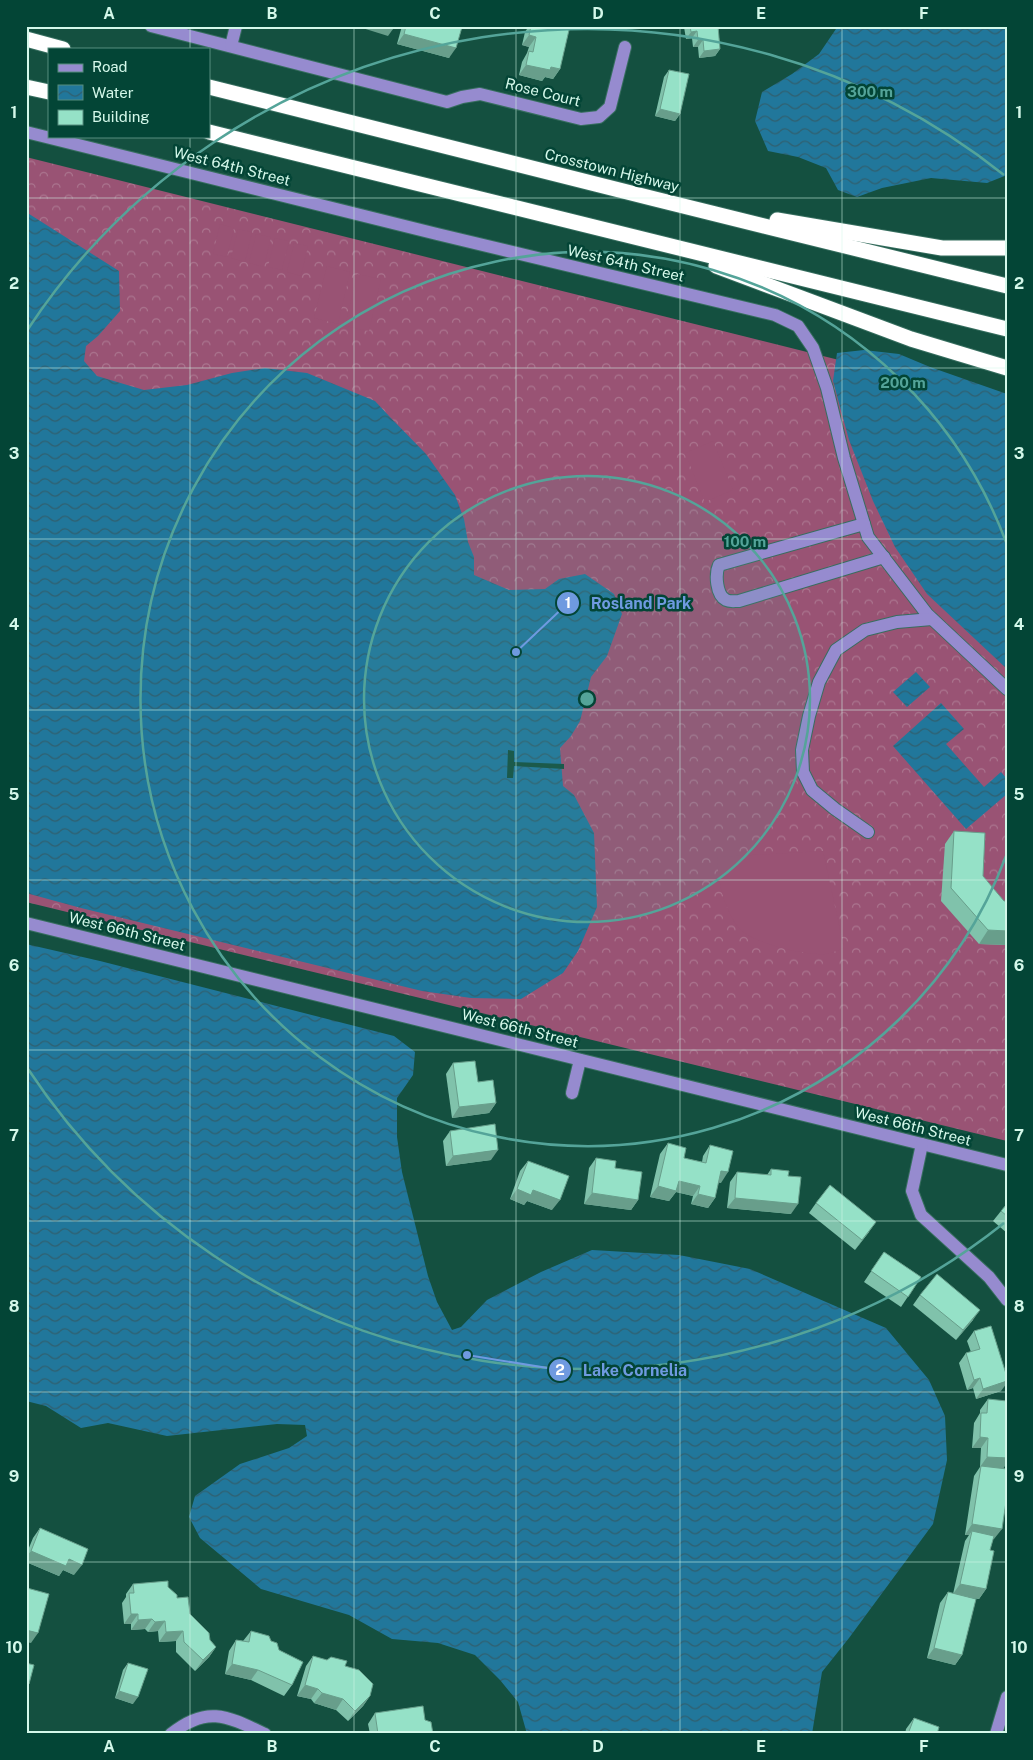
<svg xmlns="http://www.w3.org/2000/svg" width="1033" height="1760" viewBox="0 0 1033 1760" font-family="'Public Sans',sans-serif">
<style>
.forest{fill:url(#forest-crowns)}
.garden{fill:#995374}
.water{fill:url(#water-waves)}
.pier{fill:#145040}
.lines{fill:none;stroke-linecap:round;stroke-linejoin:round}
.minor-casing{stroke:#376e5f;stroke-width:14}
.highway-casing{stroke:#376e5f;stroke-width:17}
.minor{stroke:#968bcf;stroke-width:12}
.highway{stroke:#fff;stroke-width:15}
.wall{fill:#80c2ab}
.shaded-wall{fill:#689e8b}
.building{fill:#95e1c7;stroke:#689e8b}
.grid{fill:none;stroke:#d4f8ea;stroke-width:1;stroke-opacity:0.55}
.ring{fill:none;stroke:#54a499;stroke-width:2.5}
.labels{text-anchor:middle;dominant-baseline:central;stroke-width:5;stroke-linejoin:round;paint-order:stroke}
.street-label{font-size:15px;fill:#d4f8ea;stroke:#034536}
.centre{fill:#54a499;stroke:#034536;stroke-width:2.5}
.ring-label{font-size:15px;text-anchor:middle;font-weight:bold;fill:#54a499;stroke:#034536;stroke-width:5;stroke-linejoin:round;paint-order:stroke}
.leader{fill:none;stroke:#6f9ae0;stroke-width:2}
.callout-dot{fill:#6f9ae0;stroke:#034536;stroke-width:2}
.mark-label{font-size:15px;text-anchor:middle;font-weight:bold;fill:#fff}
.callout-label{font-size:16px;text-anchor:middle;font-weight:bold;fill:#6f9ae0;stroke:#034536;stroke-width:5;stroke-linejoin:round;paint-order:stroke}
.neatline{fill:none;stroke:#d4f8ea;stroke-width:2}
.grid-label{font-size:16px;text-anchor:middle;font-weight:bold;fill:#d4f8ea}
</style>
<defs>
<pattern id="forest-crowns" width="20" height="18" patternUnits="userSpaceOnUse" patternTransform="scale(1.25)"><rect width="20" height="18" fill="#995374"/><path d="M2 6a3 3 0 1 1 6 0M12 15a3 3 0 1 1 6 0" fill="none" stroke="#ab758f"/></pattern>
<pattern id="water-waves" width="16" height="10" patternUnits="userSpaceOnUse" patternTransform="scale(1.25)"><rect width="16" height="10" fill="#21779b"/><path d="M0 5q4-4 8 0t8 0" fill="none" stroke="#306070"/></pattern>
</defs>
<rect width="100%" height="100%" fill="#145040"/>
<!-- forest -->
<path class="forest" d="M26 157 1007 402V1141L26 902Z"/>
<!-- garden -->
<g class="garden">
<path d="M220 224 234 228 227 257 213 254Z"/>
<path d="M238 229 252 232 245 262 231 258Z"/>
<path d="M256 234 271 237 264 267 249 263Z"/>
<path d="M275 238 289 241 282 270 268 267Z"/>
<path d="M294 243 308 246 301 276 287 272Z"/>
<path d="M327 266 350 272 338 324 314 318Z"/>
<path d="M357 274 381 279 369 331 345 326Z"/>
<path d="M713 441 733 490 705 502 685 453Z"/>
<path d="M823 851 844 948C838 950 832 953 825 954 805 956 751 943 738 927 725 910 716 878 718 857Z"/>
</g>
<!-- water -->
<g class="water">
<path d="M838 26H1007V175L987 183 931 178 882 188 857 197 838 190 826 168 798 157 768 151 755 121 762 92 792 74 819 54Z"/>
<path d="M26 212 119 271 120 311 98 336 86 346 84 361 97 376 144 390 187 385 232 373 265 368 307 373 375 401 389 416 426 454 455 495 464 519 468 542 474 557V575L509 590 545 589 559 579 585 574 614 594 622 614 607 656 591 677 580 721 571 736 560 748 563 786 574 795 594 833 597 907 578 951 563 973 521 999 471 998 422 991 81 908 26 893Z"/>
<path d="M864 350 899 354 930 367 1007 394V669L927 594 895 547 873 501 849 440 833 381 837 353Z"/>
<path d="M916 672 930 687 907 707 893 692Z"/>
<path d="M941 703 964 729 946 744 984 787 1001 772 1007 779V794L966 829 893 746Z"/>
<path d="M26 944 100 961 394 1036 415 1052 413 1075 397 1098V1137L402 1172 428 1276 437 1302 452 1330 461 1327 487 1300 541 1272 592 1250 679 1255 750 1269 886 1328 929 1380 945 1416 947 1460 933 1524 849 1638 822 1672 812 1734H527L518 1702 500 1680 475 1655 438 1643 392 1639 349 1615 261 1589 200 1538 189 1517 195 1496 240 1464 289 1448 307 1436 305 1425 277 1424 167 1436 108 1423 81 1428 46 1406 26 1401Z"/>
</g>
<!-- pier -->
<path class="pier" d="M508 750 514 751V762L564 764V769L514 766 513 778H507Z"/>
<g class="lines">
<!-- minor casing -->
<g class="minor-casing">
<g id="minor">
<path d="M151 26 447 102 462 97 480 94 581 119 599 117 610 107 625 47"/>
<path d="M231 46 236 26"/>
<path d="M26 132 437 234 775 315 798 326 813 348 827 388 844 458 868 537 927 614 1007 689"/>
<path d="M864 524 719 565C715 574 716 595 726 600 730 602 734 601 739 601L884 557"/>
<path d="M868 832 835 809 812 790 803 772 802 750 809 716 819 682 836 650 865 630 897 622 932 619"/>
<path d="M26 923 1007 1165"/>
<path d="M572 1093 580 1060"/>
<path d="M922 1144 912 1191 921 1215 989 1277 1007 1300"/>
<path d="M171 1734C207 1705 227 1716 265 1734"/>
<path d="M996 1734 1007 1697"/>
</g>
</g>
<!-- highway casing -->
<g class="highway-casing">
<g id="highway">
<path d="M26 39 63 49"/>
<path d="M26 87 49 92"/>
<path d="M209 87 655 199 1007 286"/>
<path d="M209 132 1007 329"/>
<path d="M777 220 942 248H1007"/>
<path d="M716 266 911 339 1007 368"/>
</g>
</g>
<!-- minor -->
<use href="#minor" class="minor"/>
<!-- highway -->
<use href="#highway" class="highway"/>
</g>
<!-- wall -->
<g class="wall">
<path d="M402 26H460L449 58 397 44Z"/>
<path d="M529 26H553L560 69 553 79 545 77 542 81 519 75 522 62 527 53 529 47 522 45 525 32Z"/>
<path d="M685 26H718L720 49 715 56 699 58 698 47H693L692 38 686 39 684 27Z"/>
<path d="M669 70 680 114 675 121 655 116 664 77Z"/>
<path d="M954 831 983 876 1007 945 979 944 941 901 945 844Z"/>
<path d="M453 1063 478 1082 496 1103 489 1113 452 1118 446 1074Z"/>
<path d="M450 1131 491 1160 446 1166 443 1141Z"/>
<path d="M668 1143 684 1158 702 1162 703 1156 710 1145 721 1183 718 1182 715 1198 708 1208 691 1204 693 1196 676 1192 669 1201 650 1197 660 1154Z"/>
<path d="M596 1158 615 1168 638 1200 631 1210 584 1204 589 1168Z"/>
<path d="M528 1161 552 1210 527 1201 524 1205 510 1199 520 1171Z"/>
<path d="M771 1169 788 1176 791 1214 727 1208 730 1182 737 1172 767 1175Z"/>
<path d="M816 1203 869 1232 855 1250 809 1213Z"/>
<path d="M1007 1204V1233L993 1221 1001 1211Z"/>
<path d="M884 1252 921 1277 901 1307 864 1282Z"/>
<path d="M920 1295 973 1320 956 1340 913 1305Z"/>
<path d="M974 1331 1001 1391 976 1399 973 1388 967 1390 959 1363 966 1353 971 1352 967 1341Z"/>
<path d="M988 1399 1003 1469 994 1539H993L990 1550 986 1589 979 1599 956 1595 962 1655 955 1665 927 1658 940 1603 948 1592 953 1594 965 1541 969 1535H965L974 1476 980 1467 981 1448H972L974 1423 980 1413V1410Z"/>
<path d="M40 1528 74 1575 63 1570 59 1576 26 1562V1555L33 1538Z"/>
<path d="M133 1584 168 1587 210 1640 216 1647 209 1657 195 1671 176 1652V1641L159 1642 158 1631 148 1632 145 1629 131 1630V1624H124L122 1603 126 1597V1594Z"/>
<path d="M251 1631 271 1641 279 1650 292 1685 284 1696 251 1680 225 1674 229 1651 236 1640 243 1641Z"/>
<path d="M313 1656 345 1666 370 1696 363 1706 348 1721 336 1710 314 1703 311 1699 297 1696 306 1666Z"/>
<path d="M128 1663 133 1704 115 1698 123 1670Z"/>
<path d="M375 1713 425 1720 433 1734H370L368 1724Z"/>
<path d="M914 1718 937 1734H905L906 1729Z"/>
</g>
<!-- shaded-wall -->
<g class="shaded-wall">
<path d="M356 26H384L393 29 388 36Z"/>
<path d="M697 31 692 38 686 39 691 32Z"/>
<path d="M404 34 456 48 449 58 397 44Z"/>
<path d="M529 35 536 37 529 47 522 45Z"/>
<path d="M698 40H703L698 47H693Z"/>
<path d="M720 49 715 56 699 58 704 51Z"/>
<path d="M526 65 551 67 560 69 553 79 545 77 542 81 519 75Z"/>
<path d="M660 109 680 114 675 121 655 116Z"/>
<path d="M988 930 1007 931V945L979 944Z"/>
<path d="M496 1103 489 1113 452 1118 459 1107Z"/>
<path d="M498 1150 491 1160 446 1166 453 1156Z"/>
<path d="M721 1171 728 1172 721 1183 714 1181Z"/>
<path d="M679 1181 700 1186 693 1196 676 1192 669 1201 650 1197 658 1186Z"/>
<path d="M517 1189 533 1190 560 1200 552 1210 527 1201 524 1205 510 1199Z"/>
<path d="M592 1193 638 1200 631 1210 584 1204Z"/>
<path d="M698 1194 715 1198 708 1208 691 1204Z"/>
<path d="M735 1198 798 1204 791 1214 727 1208Z"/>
<path d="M876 1222 869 1232 855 1250 862 1240Z"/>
<path d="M980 1310 973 1320 956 1340 963 1330Z"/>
<path d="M980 1378 973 1388 967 1390 974 1380Z"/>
<path d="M1007 1381V1383L1001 1391 976 1399 983 1389Z"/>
<path d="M980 1437 988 1438 981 1448H972Z"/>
<path d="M987 1457 1007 1458V1463L1003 1469 981 1466 980 1467Z"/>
<path d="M972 1524 1002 1529 994 1539 971 1536 972 1531 969 1535H965Z"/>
<path d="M31 1551 69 1559 82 1565 74 1575 63 1570 59 1576 26 1562V1557Z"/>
<path d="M960 1584 986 1589 979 1599 953 1594Z"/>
<path d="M131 1614H138L131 1624H124Z"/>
<path d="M152 1619 145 1629 131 1630 138 1620Z"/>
<path d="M165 1621 158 1631 148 1632 155 1622Z"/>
<path d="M26 1630 38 1633 31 1643 26 1642Z"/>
<path d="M183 1631 176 1641 159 1642 166 1632Z"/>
<path d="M216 1647 209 1657 195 1671 203 1660Z"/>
<path d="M934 1648 962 1655 955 1665 927 1658Z"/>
<path d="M232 1664 258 1670 251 1680 225 1674Z"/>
<path d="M305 1685 318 1689 311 1699 297 1696Z"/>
<path d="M119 1691 138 1697 133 1704 115 1698Z"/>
<path d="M322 1693 343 1699 336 1710 314 1703Z"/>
<path d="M370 1696 363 1706 348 1721 355 1711Z"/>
</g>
<!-- building -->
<g class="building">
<path d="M384 26H393V29Z"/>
<path d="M406 26H460L462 27 456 48 404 34Z"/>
<path d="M531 26H553L569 30 560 69 551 67 550 70 526 65 529 51 533 52 536 37 529 35Z"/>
<path d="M690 26H718L720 49 704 51 703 40H698L697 31 691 32Z"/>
<path d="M669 70 689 74 680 114 660 109Z"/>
<path d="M954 831 985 833 983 876 1004 901H1007V931L988 930 951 888Z"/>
<path d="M475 1061 478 1082 493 1080 496 1103 459 1107 453 1063Z"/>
<path d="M495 1124 498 1150 453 1156 450 1131Z"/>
<path d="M668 1143 686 1148 684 1158 706 1163 710 1145 733 1151 728 1172 721 1171 715 1198 698 1194 700 1186 679 1181 676 1191 658 1186Z"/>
<path d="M596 1158 616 1161 615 1168 642 1172 638 1200 592 1193Z"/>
<path d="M528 1161 569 1176 560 1200 533 1190 531 1195 517 1189Z"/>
<path d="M771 1169 789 1171 788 1176 801 1177 798 1204 735 1198 737 1172 771 1175Z"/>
<path d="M830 1185 876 1222 862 1240 816 1203Z"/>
<path d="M1007 1204V1216L1001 1211Z"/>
<path d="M884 1252 921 1277 908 1297 871 1271Z"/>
<path d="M937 1274 980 1310 963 1330 920 1295Z"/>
<path d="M991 1326 1007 1377V1381L983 1389 980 1378 974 1380 966 1353 980 1349 974 1331Z"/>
<path d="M988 1399 1007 1401 1006 1416H1007V1458L987 1457 988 1438 980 1437 981 1413H987Z"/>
<path d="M981 1466 1007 1469V1495L1002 1529 972 1524Z"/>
<path d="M40 1528 88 1549 82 1565 69 1559 66 1566 31 1551Z"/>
<path d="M972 1531 994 1536 990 1550 994 1551 986 1589 960 1584Z"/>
<path d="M168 1581V1587L177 1595V1598L188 1597 190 1614 209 1633 210 1640 216 1647 203 1660 184 1642 183 1631 166 1632 165 1621 155 1622 152 1619 138 1620V1614H131L129 1593H134L133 1584Z"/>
<path d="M27 1588 49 1594 38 1633 26 1630V1591Z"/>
<path d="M948 1592 976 1599 962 1655 934 1648Z"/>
<path d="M251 1631 269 1636 271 1641 277 1643 279 1650 303 1662 292 1685 258 1670 232 1664 236 1640 249 1642Z"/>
<path d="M313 1656 327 1660 331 1657 347 1661 345 1666 359 1670 373 1684 370 1696 355 1711 343 1699 322 1693 318 1689 305 1685Z"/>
<path d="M26 1663 34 1665 29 1684 26 1683Z"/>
<path d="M128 1663 148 1669 138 1697 119 1691Z"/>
<path d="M423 1706 425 1720 431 1722 433 1734H378L375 1713Z"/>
<path d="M914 1718 939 1727 937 1734H908Z"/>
</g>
<!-- grid -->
<path class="grid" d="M190 26V49M354 26V1734M516 26V1734M680 26V1734M842 26V1734M190 136V1734M26 198H1007M26 368H1007M26 539H1007M26 710H1007M26 880H1007M26 1050H1007M26 1221H1007M26 1392H1007M26 1562H1007"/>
<!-- distance rings -->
<circle cx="587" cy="699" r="223" fill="#54a499" fill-opacity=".12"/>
<g class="ring">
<circle cx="587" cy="699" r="223"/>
<path d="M1006 856A447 447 0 1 1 1006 542"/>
<path d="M1004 1223A670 670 0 0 1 28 1069M28 329A670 670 0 0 1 1004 175"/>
</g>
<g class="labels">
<!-- street labels -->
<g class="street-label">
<text transform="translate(543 92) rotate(14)">Rose Court</text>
<text transform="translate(232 166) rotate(14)">West 64th Street</text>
<text transform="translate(612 170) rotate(14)">Crosstown Highway</text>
<text transform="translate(626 263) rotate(13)">West 64th Street</text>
<text transform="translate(127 931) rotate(14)">West 66th Street</text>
<text transform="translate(520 1028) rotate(14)">West 66th Street</text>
<text transform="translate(913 1126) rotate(14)">West 66th Street</text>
</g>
</g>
<circle cx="587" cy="699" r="8" class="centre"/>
<g class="ring-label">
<text x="870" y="97">300 m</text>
<text x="903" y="388">200 m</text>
<text x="745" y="547">100 m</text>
</g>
<!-- callouts -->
<path class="leader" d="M516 652L568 603M467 1355L560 1370"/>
<g class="callout-dot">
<circle cx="516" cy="652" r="5"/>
<circle cx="467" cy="1355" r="5"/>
<circle cx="568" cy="603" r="12"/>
<circle cx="560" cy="1370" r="12"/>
</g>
<g class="mark-label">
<text x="568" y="608">1</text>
<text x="560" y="1375">2</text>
</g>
<g class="callout-label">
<text x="641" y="609">Rosland Park</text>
<text x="635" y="1376">Lake Cornelia</text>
</g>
<!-- border -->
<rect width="1033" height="1760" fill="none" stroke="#034536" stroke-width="55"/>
<!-- legend -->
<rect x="48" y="48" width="162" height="90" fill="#034536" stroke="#578d7e"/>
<rect x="58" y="64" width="25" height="8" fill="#968bcf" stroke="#578d7e"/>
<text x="92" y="72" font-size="15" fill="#d4f8ea">Road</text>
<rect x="58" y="85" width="25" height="15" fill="url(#water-waves)" stroke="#578d7e"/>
<text x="92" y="98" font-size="15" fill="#d4f8ea">Water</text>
<rect x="58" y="110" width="25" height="15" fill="#95e1c7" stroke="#578d7e"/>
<text x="92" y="122" font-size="15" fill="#d4f8ea">Building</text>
<rect x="28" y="28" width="978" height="1704" class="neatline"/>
<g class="grid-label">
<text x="109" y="19">A</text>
<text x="272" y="19">B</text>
<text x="435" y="19">C</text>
<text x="598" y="19">D</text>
<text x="761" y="19">E</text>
<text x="924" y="19">F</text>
<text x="14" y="118">1</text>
<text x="1019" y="118">1</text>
<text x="14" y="289">2</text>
<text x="1019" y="289">2</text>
<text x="14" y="459">3</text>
<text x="1019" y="459">3</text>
<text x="14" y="630">4</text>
<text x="1019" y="630">4</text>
<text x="14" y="800">5</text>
<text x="1019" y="800">5</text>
<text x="14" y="971">6</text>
<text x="1019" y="971">6</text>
<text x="14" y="1141">7</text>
<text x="1019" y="1141">7</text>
<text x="14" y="1312">8</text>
<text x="1019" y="1312">8</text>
<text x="14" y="1482">9</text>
<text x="1019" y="1482">9</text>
<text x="14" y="1653">10</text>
<text x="1019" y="1653">10</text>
<text x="109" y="1752">A</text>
<text x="272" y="1752">B</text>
<text x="435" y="1752">C</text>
<text x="598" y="1752">D</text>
<text x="761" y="1752">E</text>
<text x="924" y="1752">F</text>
</g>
</svg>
